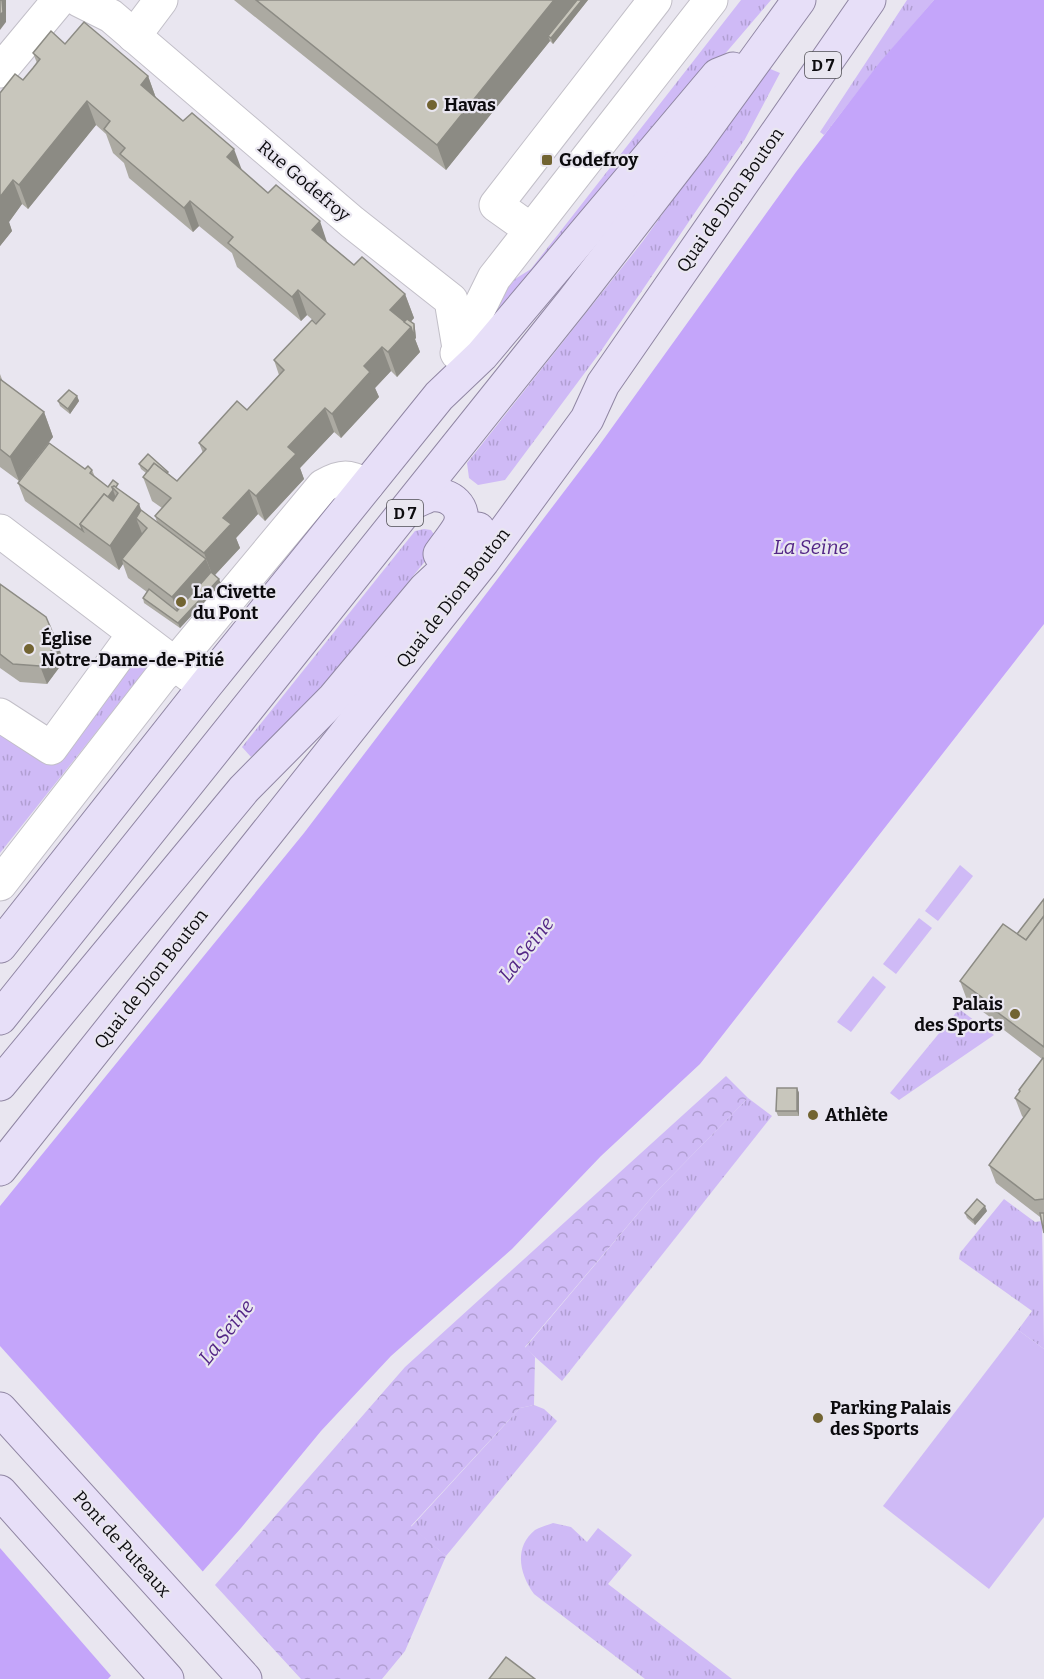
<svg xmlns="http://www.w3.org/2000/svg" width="1044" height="1679" viewBox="0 0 1044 1679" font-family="Bitter,serif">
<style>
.grass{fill:url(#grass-tufts)}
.forest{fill:url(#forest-crowns)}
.garden{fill:#cfbaf6}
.water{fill:#c4a5fa}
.pier{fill:#e9e6f0}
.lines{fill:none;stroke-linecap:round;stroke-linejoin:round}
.minor-casing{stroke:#c2bfc8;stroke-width:35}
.major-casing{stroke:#9086a3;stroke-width:35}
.minor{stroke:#fff;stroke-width:33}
.major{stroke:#e7dff8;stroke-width:33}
.wall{fill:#acaaa2}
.shaded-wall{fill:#8c8b84}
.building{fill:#c8c6bc;stroke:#8c8b84;stroke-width:1.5}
.poi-dot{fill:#726432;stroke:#e9e6f0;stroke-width:2}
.labels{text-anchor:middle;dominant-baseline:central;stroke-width:4.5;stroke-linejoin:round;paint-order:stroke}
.shield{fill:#e9e6f0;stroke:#4e4d52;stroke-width:1.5}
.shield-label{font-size:16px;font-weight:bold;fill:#0c0b0e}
.poi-label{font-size:18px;font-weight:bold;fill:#0c0b0e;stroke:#e9e6f0;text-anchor:start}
.street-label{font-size:18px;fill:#0c0b0e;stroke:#e9e6f0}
.water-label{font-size:20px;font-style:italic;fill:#532686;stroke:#e9e6f0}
</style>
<defs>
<pattern id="grass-tufts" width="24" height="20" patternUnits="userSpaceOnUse" patternTransform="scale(1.5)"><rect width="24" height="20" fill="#cfbaf6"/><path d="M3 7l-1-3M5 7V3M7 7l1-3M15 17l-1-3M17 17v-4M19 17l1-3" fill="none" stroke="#b19fd2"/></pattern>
<pattern id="forest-crowns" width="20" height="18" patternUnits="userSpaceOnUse" patternTransform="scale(1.5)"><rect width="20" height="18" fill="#cfbaf6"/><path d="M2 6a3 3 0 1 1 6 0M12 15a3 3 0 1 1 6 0" fill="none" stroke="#b19fd2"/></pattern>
</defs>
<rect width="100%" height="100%" fill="#e9e6f0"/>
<!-- grass -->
<g class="grass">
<path d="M741 0H771L498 319 488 312 515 279 531 269Z"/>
<path d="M907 0H934L880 63 824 135 820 132Z"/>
<path d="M768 68 780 73 745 139 601 351 505 480 478 485 469 478 467 463 643 241Z"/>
<path d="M424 529 431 530 435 536 431 554 315 697 251 757 242 747 415 531Z"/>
<path d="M132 656 148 667 0 853V732L50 764Z"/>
<path d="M959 1009 994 1035 899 1100 890 1093Z"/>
<path d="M748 1098 772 1116 562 1381 525 1348 657 1191Z"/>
<path d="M1004 1199 1035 1222 1042 1221 1044 1349 1018 1330 1032 1311 959 1259 960 1253Z"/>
<path d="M534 1405 544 1409 557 1421 446 1556 411 1527 520 1408Z"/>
<path d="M553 1523 571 1527 587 1542 598 1528 632 1555 608 1584 732 1679H645L534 1594C520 1575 513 1548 535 1530 540 1527 548 1525 553 1523Z"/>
</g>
<!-- forest -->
<path class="forest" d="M726 1076 748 1098 657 1191 525 1347 535 1357 534 1405 520 1408 411 1526 446 1556 405 1651 382 1679H301L215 1585 405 1367Z"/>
<!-- garden -->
<g class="garden">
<path d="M960 865 973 876 938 921 925 911Z"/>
<path d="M919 918 932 928 896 974 883 964Z"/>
<path d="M873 976 886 987 851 1032 837 1022Z"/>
<path d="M1018 1330 1044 1349V1517L989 1589 883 1506Z"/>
</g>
<!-- water -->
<path class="water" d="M934 0H1044V624L700 1064 601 1156 512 1249 391 1356 321 1431 241 1528 108 1679H0V1206L304 833 598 447 796 172 880 62Z"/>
<!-- pier -->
<path class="pier" d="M0 1346 205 1574 113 1678 0 1548Z"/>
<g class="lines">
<!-- minor casing -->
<g class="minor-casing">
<g id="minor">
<path d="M79 0 111 16 352 222 451 300 459 348"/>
<path d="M134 36 161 0"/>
<path d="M0 71 59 0"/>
<path d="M531 230 496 205 655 0"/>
<path d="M457 353 494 278 711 0"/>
<path d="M0 531 192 677"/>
<path d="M0 715 51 748 134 634"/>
<path d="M0 884 161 677 174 665 323 486C342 475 349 476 367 485"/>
</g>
</g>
<!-- major casing -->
<g class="major-casing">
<g id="major">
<path d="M414 502C419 500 426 496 431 495 450 493 468 508 459 527 454 536 446 545 440 554"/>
<path d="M0 946 205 686 439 396 482 355 718 75 733 69"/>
<path d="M0 1018 573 301 693 146 799 0"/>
<path d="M0 1084 244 789 334 698 425 589 456 560 478 529"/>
<path d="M0 1169 483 561 587 419 603 384 869 0"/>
<path d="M0 1409 245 1679"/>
<path d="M0 1492 167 1679"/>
</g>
</g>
<!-- minor -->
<use href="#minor" class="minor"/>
<!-- major -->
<use href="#major" class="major"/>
</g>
<!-- wall -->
<g class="wall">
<path d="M234 0H588L553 44 550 41 446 170Z"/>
<path d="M65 44 148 76 156 98 354 265 405 294 414 318 411 322 414 324 415 329 416 338 415 339 420 352 397 377 391 371 375 388 379 397 341 438 334 432 300 468 304 479 265 521 258 514 236 538 240 548 215 575 221 584 180 628 144 603 143 598 147 592 128 578 123 564 119 570 25 501 18 483 85 469 92 470 95 477 108 487 121 491 139 504 141 510 157 522 155 516 162 508 152 501 143 477 146 473 141 469 139 464 169 474 177 481 203 453 199 443 247 410 279 375 274 360 316 323 307 315 301 321 237 267 232 253 199 226 193 232 129 178 124 163 113 153 106 134 96 125 28 209 22 204 9 222 12 231 0 246V93L23 80 37 63 33 53Z"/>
<path d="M0 374 3 382 44 412 53 437 19 481 0 467Z"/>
<path d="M77 396 79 401 70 414 60 406 58 401Z"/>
<path d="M0 584 64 661 47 684 20 682 0 668Z"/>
<path d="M1044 899V1233L1040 1217 996 1183 989 1165 1024 1118 1022 1116 1015 1098 1019 1092V1090L1042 1059 1004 1030 1002 1026 967 1000 960 981 1017 934Z"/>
<path d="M797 1088 799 1093V1116H778L776 1111Z"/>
<path d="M987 1211 975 1225 967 1218 965 1213Z"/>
</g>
<!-- shaded-wall -->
<g class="shaded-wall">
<path d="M2 0H6V22L0 30V15Z"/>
<path d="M554 0H588L553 44 551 38 548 36 550 41 446 170 437 145Z"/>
<path d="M148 76 157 101 141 85Z"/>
<path d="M87 101 96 125 28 209 19 185Z"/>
<path d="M234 149 243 173 227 157Z"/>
<path d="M13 180 22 204 9 222 12 231 0 246V197Z"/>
<path d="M190 201 199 226 193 232 184 208Z"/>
<path d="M320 221 328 245 312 230Z"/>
<path d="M298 290 307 315 301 321 292 297Z"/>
<path d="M405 294 414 318 401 332 390 310Z"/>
<path d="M414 324 415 329 416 338 415 339 420 352 397 377 388 352Z"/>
<path d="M382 347 391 371 375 388 379 397 341 438 332 414 364 366Z"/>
<path d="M77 396 79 401 70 414 68 409Z"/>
<path d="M325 408 334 432 300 468 304 479 265 521 256 496 288 447Z"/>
<path d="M44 412 53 437 19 481 10 457Z"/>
<path d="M113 490 120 509 85 528Z"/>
<path d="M249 490 258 514 236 538 240 548 213 577 204 553 223 518Z"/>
<path d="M139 504 148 529 136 518 143 536 122 559 123 564 119 570 110 546Z"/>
<path d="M206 559 213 577 179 616 172 597Z"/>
<path d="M219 579 221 584 180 628 178 623Z"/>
<path d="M57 643 64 661 47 684 40 666Z"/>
<path d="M797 1088 799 1093V1116L797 1111Z"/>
<path d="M985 1206 987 1211 975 1225 973 1220Z"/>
</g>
<!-- building -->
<g class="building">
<path d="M0 0H2L3 12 0 15Z"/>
<path d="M256 0H554L437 145Z"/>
<path d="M577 0H582L551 38 548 36Z"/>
<path d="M84 22 148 76 141 85 183 121 192 113 234 149 227 157 268 193 276 185 320 221 312 230 354 265 362 257 405 294 390 310 411 327 388 352 382 347 364 366 370 372 332 414 325 408 288 447 296 454 256 496 249 490 223 518 231 524 204 553 155 516 171 498 143 477 154 463 177 481 206 449 199 443 237 401 247 410 284 370 274 360 312 320 316 324 325 314 298 290 292 297 228 243 233 237 190 201 184 208 120 154 125 148 104 129 110 121 87 101 19 185 13 180 0 197V93L15 74 23 80 33 68 40 59 33 53 51 31 65 44Z"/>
<path d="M407 319 414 324V333L413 334 411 327 404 322Z"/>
<path d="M0 379 44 412 10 457 0 449Z"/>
<path d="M69 390 77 396 68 409 58 401Z"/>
<path d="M49 443 85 469 88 466 92 470 90 473 108 487 113 480 118 484 116 487 114 486 112 487 113 490 108 497 104 494 80 524 83 531 18 483Z"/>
<path d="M148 454 168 472 167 473 154 463 148 471 139 464Z"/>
<path d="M114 486 139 504 110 546 80 524 104 494 113 501 118 493 112 487Z"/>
<path d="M141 510 206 559 172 597 122 559 147 528 136 518Z"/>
<path d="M211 572 219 579 178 623 143 598 149 589 177 611Z"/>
<path d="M0 584 46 617 57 643 40 666 13 664 0 654Z"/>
<path d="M1044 899V916L1026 940 1017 934Z"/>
<path d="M1044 916V1047L997 1012 999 1010 960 981 1003 924 1026 940Z"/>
<path d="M1043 1058 1044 1059V1199L1035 1200 989 1165 1030 1109 1015 1098 1020 1091 1019 1090Z"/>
<path d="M777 1088H797V1111H776Z"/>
<path d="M977 1199 985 1206 973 1220 965 1213Z"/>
<path d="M1040 1213H1044V1233Z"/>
<path d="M506 1657 535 1679H489Z"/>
</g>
<!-- markers -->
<g class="poi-dot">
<circle cx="432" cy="105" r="6"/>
<rect x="541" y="154" width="12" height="12" rx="3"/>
<circle cx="181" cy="602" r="6"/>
<circle cx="29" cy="649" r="6"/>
<circle cx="1015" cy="1014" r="6"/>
<circle cx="813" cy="1115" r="6"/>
<circle cx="818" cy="1418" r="6"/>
</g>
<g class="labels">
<!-- shield labels -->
<g class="shield">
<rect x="805" y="52" width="36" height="26" rx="4.5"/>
<rect x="387" y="500" width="36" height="26" rx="4.5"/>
</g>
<g class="shield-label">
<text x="823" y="65">D 7</text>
<text x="405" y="513">D 7</text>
</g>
<!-- poi labels -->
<g class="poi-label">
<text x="444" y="105">Havas</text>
<text x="559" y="160">Godefroy</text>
<text x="193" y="592">La Civette<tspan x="193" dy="21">du Pont</tspan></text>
<text x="41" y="639">Église<tspan x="41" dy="21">Notre-Dame-de-Pitié</tspan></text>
<text x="1003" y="1004" text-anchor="end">Palais<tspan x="1003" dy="21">des Sports</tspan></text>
<text x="825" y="1115">Athlète</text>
<text x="830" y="1408">Parking Palais<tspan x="830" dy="21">des Sports</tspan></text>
</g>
<!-- street labels -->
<g class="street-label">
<text transform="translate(304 181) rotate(40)">Rue Godefroy</text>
<text transform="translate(730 200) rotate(-55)">Quai de Dion Bouton</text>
<text transform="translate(453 598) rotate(-52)">Quai de Dion Bouton</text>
<text transform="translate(151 979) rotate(-52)">Quai de Dion Bouton</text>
<text transform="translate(122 1544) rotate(48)">Pont de Puteaux</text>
</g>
<!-- water labels -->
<g class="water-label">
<text x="811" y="547">La Seine</text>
<text transform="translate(526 949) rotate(-52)">La Seine</text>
<text transform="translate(226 1332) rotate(-52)">La Seine</text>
</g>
</g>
</svg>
